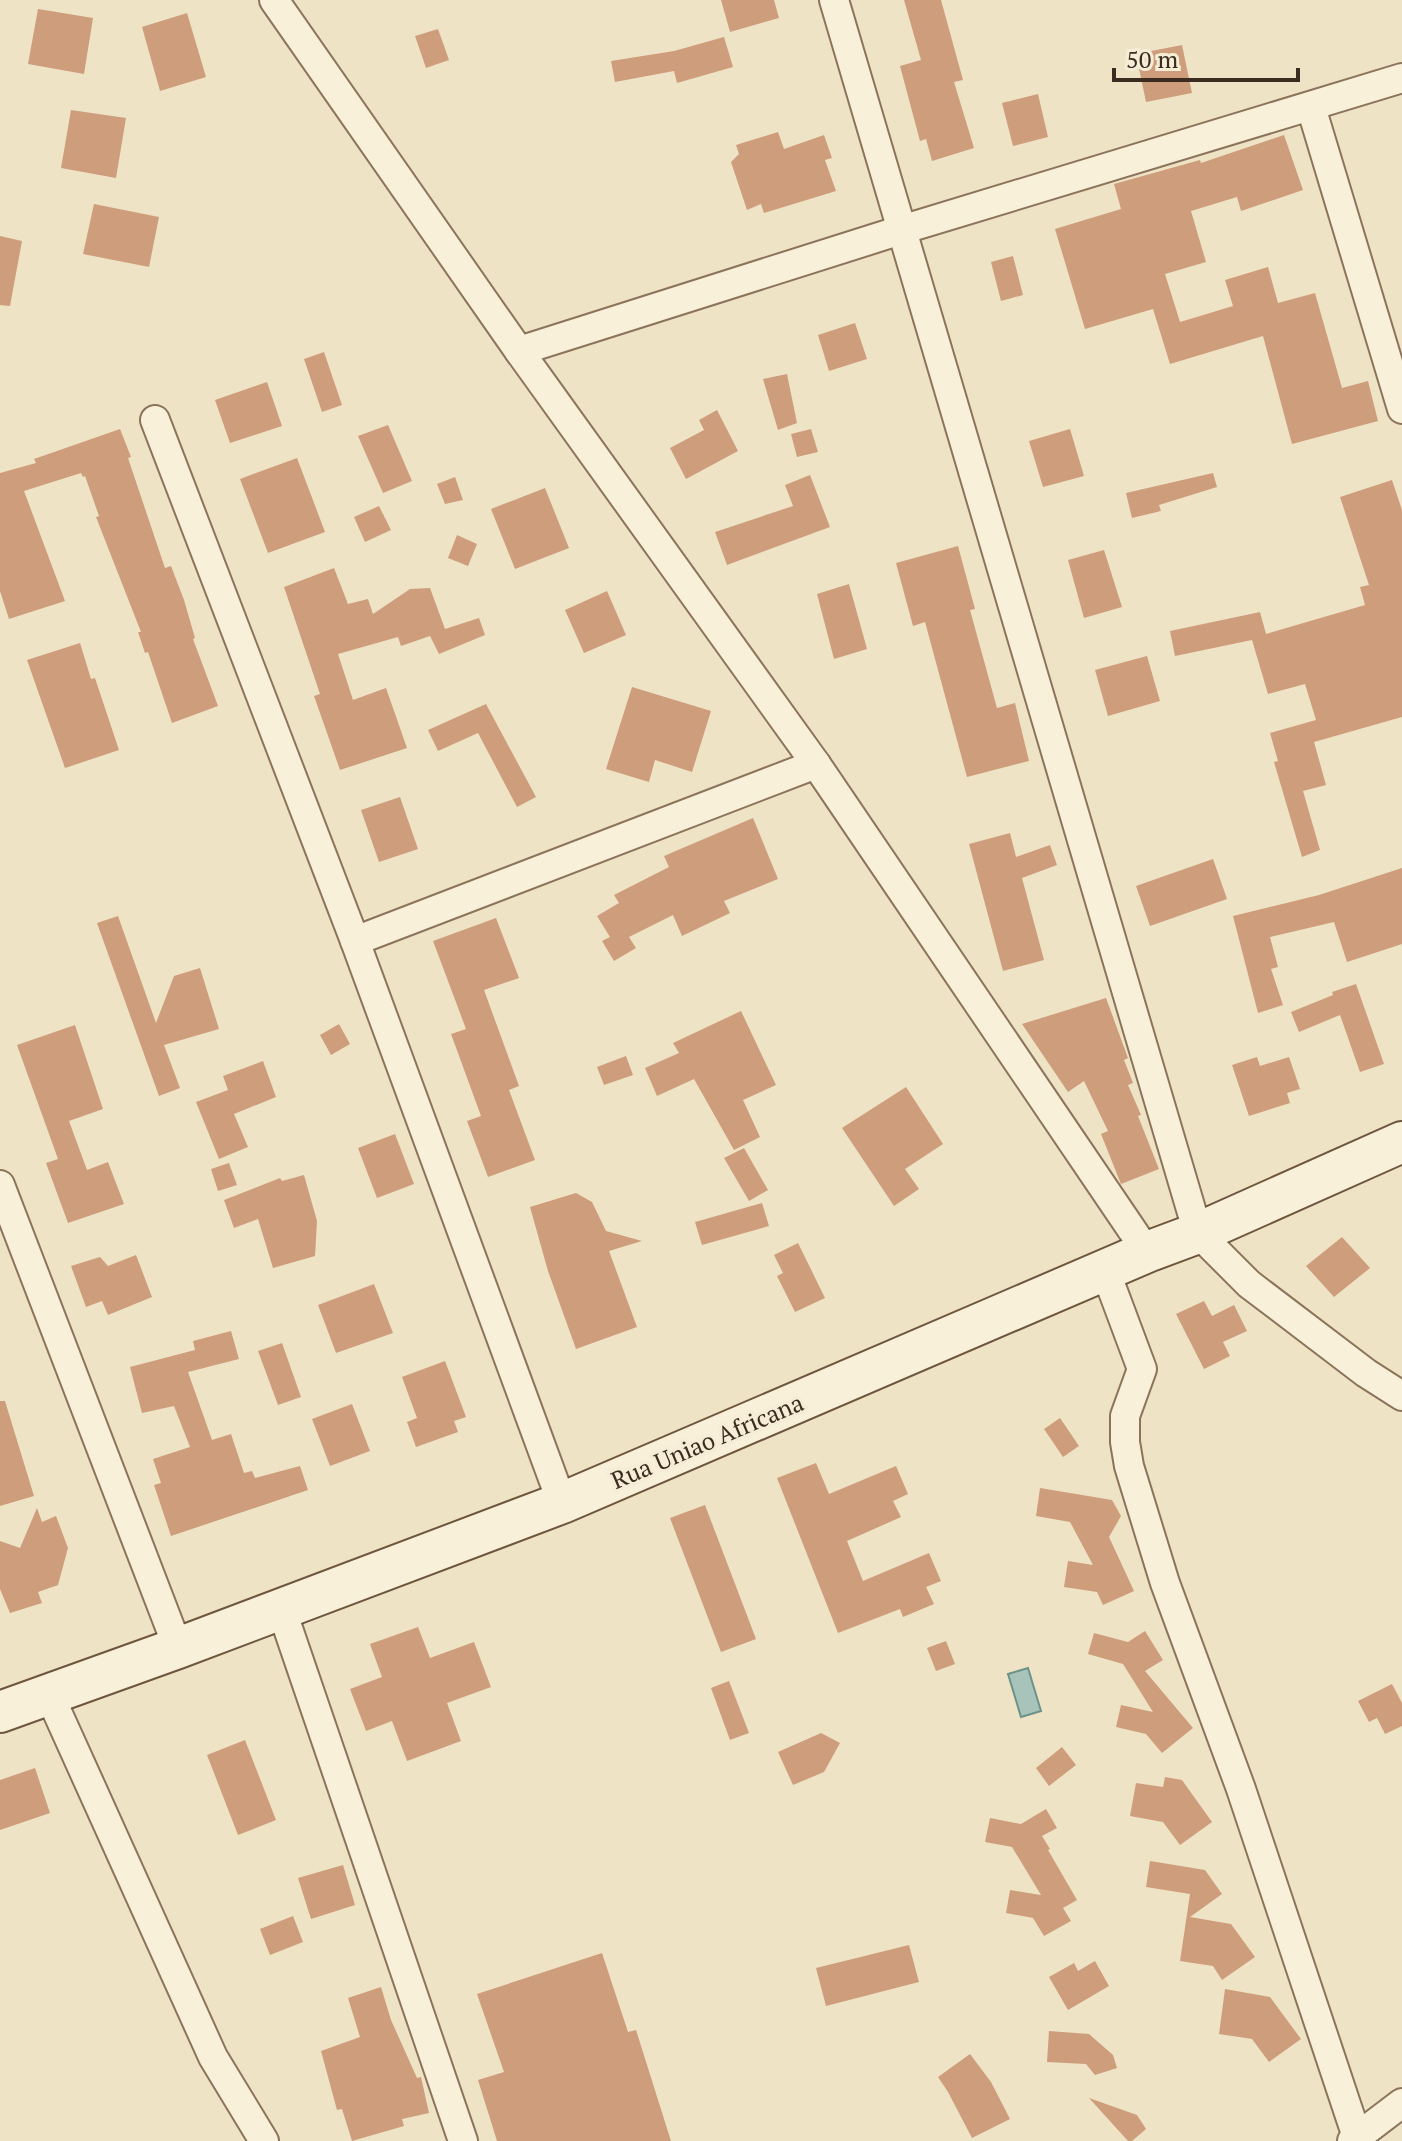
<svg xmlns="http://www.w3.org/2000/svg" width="1402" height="2141" viewBox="0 0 1402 2141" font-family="'PT Serif',serif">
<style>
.water{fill:#a7c3ba;stroke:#6d9288;stroke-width:2}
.building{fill:#ce9d7b}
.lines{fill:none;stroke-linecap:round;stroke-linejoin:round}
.street-casing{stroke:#8b745b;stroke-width:32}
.secondary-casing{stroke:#6d553e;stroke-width:44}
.street{stroke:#f9f0da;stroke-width:28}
.secondary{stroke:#f9f0da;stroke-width:40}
.labels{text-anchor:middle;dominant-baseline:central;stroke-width:7;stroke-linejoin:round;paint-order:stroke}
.street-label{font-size:24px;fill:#3b2c1f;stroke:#f6edd6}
</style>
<rect width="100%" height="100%" fill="#efe3c6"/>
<!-- water -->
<path class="water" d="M1028 1668 1041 1711 1021 1717 1008 1674Z"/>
<!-- building -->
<g class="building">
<path d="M721 0H774L779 18 730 32Z"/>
<path d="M904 0H941L963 80 954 82 974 148 932 161 926 139 920 141 900 66 921 60Z"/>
<path d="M38 9 93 18 84 74 28 64Z"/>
<path d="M187 13 206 77 160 91 142 27Z"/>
<path d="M438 29 449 60 426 68 415 36Z"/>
<path d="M724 37 733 67 677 83 674 71 615 82 611 61 674 51Z"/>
<path d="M1182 45 1192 93 1146 102 1136 54Z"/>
<path d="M1038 94 1048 137 1013 146 1002 103Z"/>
<path d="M71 110 126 118 116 178 61 168Z"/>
<path d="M778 132 784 149 824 135 832 158 825 160 836 191 764 213 761 204 747 210 731 162 739 154 736 145Z"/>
<path d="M1284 135 1303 190 1241 211 1237 197 1191 211 1206 262 1165 274 1180 322 1233 306 1225 280 1268 267 1278 303 1315 293 1342 388 1368 381 1378 421 1292 444 1263 336 1170 364 1153 309 1085 329 1055 229 1121 209 1114 184 1200 160 1201 163Z"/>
<path d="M94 204 159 217 149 267 83 254Z"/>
<path d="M0 236 22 241 10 306 0 305Z"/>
<path d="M1013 256 1023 295 1001 301 991 262Z"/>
<path d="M855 323 867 359 829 371 818 335Z"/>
<path d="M324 352 342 405 322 412 304 359Z"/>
<path d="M787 374 797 423 778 430 763 379Z"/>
<path d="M267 382 282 426 230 443 215 400Z"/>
<path d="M717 410 738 451 686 479 670 448 704 430 699 420Z"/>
<path d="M388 425 412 481 383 493 358 436Z"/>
<path d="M120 429 131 457 128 458 165 568 171 566 184 600 195 638 193 639 218 706 172 723 148 652 145 653 138 632H141L96 517 99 516 85 476 83 477 81 473 24 491 65 601 9 619 0 591V473L36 463 34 459Z"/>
<path d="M811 429 818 452 797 457 791 434Z"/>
<path d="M1070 429 1084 476 1043 487 1029 441Z"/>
<path d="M297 458 325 532 268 553 240 479Z"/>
<path d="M1213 473 1217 487 1159 505 1161 511 1132 518 1126 493Z"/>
<path d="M810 475 830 527 727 565 715 532 793 506 785 485Z"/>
<path d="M455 477 463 500 445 504 437 484Z"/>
<path d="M1392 480 1402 510V717L1314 742 1326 785 1303 791 1320 850 1302 857 1274 762 1278 761 1270 733 1316 720 1305 684 1268 694 1252 640 1175 656 1170 631 1260 612 1266 634 1365 605 1360 587 1369 585 1340 497Z"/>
<path d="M545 488 569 548 515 569 491 509Z"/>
<path d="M379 506 391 530 365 542 354 517Z"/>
<path d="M457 535 477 544 468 566 448 558Z"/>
<path d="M958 546 975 609 970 610 997 708 1015 703 1029 761 967 777 925 622 913 626 896 563Z"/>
<path d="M1104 550 1122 607 1084 618 1068 560Z"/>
<path d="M334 568 348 604 368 599 373 614 410 589 430 588 445 629 479 618 485 635 439 654 430 636 401 646 398 637 338 654 353 700 386 688 407 748 340 770 314 696 320 694 284 587Z"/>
<path d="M849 584 867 649 834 659 817 594Z"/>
<path d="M607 591 626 635 584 653 565 610Z"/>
<path d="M80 643 91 679 95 678 119 750 65 768 27 660Z"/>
<path d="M1147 656 1160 701 1108 716 1095 670Z"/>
<path d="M632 687 711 711 692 772 655 760 649 782 606 769Z"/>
<path d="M486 704 536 797 517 807 478 733 438 751 428 730Z"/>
<path d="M400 797 418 849 379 862 361 810Z"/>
<path d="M753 818 778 879 724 901 730 913 682 936 673 915 629 937 636 948 614 961 602 941 610 937 597 916 619 903 614 895 669 867 664 856Z"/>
<path d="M1010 833 1016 857 1050 845 1057 865 1022 878 1044 960 1003 971 969 844Z"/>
<path d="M1213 859 1227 899 1150 926 1136 886Z"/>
<path d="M1402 868V944L1347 962 1334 922 1270 937 1278 967 1271 969 1283 1005 1258 1013 1233 916 1319 895Z"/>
<path d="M118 916 156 1023 174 976 200 968 219 1029 164 1045 180 1088 159 1096 97 923Z"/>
<path d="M496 918 519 978 484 990 519 1086 509 1090 535 1160 488 1177 467 1121 481 1116 451 1034 466 1029 433 941Z"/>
<path d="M1356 984 1384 1064 1360 1072 1340 1015 1299 1032 1291 1012 1333 995 1332 992Z"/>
<path d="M1106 998 1128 1058 1124 1060 1133 1083 1128 1085 1141 1115 1138 1116 1159 1169 1121 1184 1101 1134 1108 1131 1084 1081 1068 1092 1022 1024Z"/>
<path d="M741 1011 776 1085 743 1100 760 1137 734 1150 694 1079 657 1096 645 1068 679 1053 673 1043Z"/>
<path d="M339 1024 350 1044 331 1055 320 1035Z"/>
<path d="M75 1025 103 1109 69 1121 87 1170 108 1162 124 1204 68 1223 46 1163 58 1159 17 1045Z"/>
<path d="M626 1056 633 1075 604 1085 597 1067Z"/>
<path d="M1257 1057 1260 1066 1289 1057 1300 1089 1287 1093 1290 1103 1249 1116 1232 1065Z"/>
<path d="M263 1061 276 1097 234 1114 248 1147 219 1159 196 1102 228 1090 223 1076Z"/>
<path d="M906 1087 943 1144 905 1169 919 1189 894 1206 842 1128Z"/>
<path d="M395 1134 414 1184 377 1198 358 1148Z"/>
<path d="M744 1148 768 1190 749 1201 724 1158Z"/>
<path d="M229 1163 237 1185 218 1191 211 1169Z"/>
<path d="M304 1175 317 1221 315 1256 273 1268 258 1219 234 1228 224 1200 280 1178 282 1181Z"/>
<path d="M576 1193 592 1202 606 1231 642 1241 609 1251 637 1327 576 1349 548 1271 530 1207Z"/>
<path d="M762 1203 769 1226 702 1245 695 1222Z"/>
<path d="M1342 1237 1370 1268 1334 1297 1306 1266Z"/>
<path d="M798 1243 825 1298 795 1312 777 1276 783 1273 774 1255Z"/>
<path d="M136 1255 152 1297 108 1315 102 1301 86 1307 71 1266 100 1257 108 1266Z"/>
<path d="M374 1284 393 1333 336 1353 318 1305Z"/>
<path d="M1204 1301 1212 1316 1234 1305 1247 1331 1223 1342 1230 1356 1204 1369 1176 1314Z"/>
<path d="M231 1331 239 1359 188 1372 212 1440 231 1434 244 1473 252 1471 255 1478 300 1466 308 1490 171 1536 154 1485 161 1483 153 1459 190 1447 174 1406 142 1413 130 1367 195 1350 193 1341Z"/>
<path d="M282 1343 301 1397 278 1405 258 1351Z"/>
<path d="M445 1361 466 1417 454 1421 458 1432 416 1447 407 1422 417 1418 402 1377Z"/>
<path d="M0 1401H5L34 1496 0 1506Z"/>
<path d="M352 1404 370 1451 330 1466 312 1419Z"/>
<path d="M1060 1418 1079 1446 1063 1457 1044 1429Z"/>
<path d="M816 1463 829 1494 896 1466 908 1494 893 1501 901 1517 847 1541 863 1581 929 1553 941 1581 926 1587 934 1604 903 1617 900 1609 838 1633 777 1478Z"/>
<path d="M1040 1488 1112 1500 1121 1516 1109 1537 1134 1591 1103 1605 1097 1592 1064 1587 1068 1561 1093 1565 1070 1522 1036 1516Z"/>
<path d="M705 1505 756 1639 721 1652 670 1518Z"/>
<path d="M37 1508 42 1522 56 1516 68 1548 58 1585 38 1592 42 1603 10 1613 0 1589V1541L20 1548Z"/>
<path d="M418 1627 430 1658 474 1642 491 1687 447 1703 461 1741 407 1761 392 1721 366 1731 350 1689 382 1677 370 1644Z"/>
<path d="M1145 1631 1163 1660 1145 1671 1193 1728 1162 1753 1146 1734 1116 1727 1121 1705 1153 1712 1123 1664 1088 1654 1094 1633 1128 1642Z"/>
<path d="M946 1641 955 1664 936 1671 927 1648Z"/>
<path d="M729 1681 749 1733 730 1740 711 1688Z"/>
<path d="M1392 1684 1402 1703V1726L1385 1734 1377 1718 1369 1722 1358 1701Z"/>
<path d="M821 1733 840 1743 824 1772 793 1785 778 1752Z"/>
<path d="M245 1740 276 1820 238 1835 207 1755Z"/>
<path d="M1062 1747 1076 1765 1049 1786 1036 1768Z"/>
<path d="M35 1768 50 1813 0 1830V1780Z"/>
<path d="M1165 1777 1182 1780 1212 1822 1180 1845 1163 1822 1130 1816 1136 1783 1163 1787Z"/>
<path d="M1046 1809 1057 1828 1042 1836 1050 1849 1048 1850 1077 1900 1063 1908 1071 1921 1044 1936 1033 1918 1006 1913 1010 1890 1041 1895 1012 1847 985 1842 990 1818 1021 1824Z"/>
<path d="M1150 1861 1205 1870 1222 1894 1190 1917 1231 1924 1255 1957 1222 1980 1213 1966 1180 1961 1190 1894 1146 1887Z"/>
<path d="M343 1865 355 1905 311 1919 298 1878Z"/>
<path d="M293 1916 303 1942 270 1955 260 1929Z"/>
<path d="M909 1945 919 1982 826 2006 816 1968Z"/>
<path d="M602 1953 628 2032 636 2030 671 2141H497L478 2080 504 2072 477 1994Z"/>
<path d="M1095 1961 1109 1986 1068 2010 1049 1977 1074 1963 1078 1971Z"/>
<path d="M381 1987 391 2020 417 2078 421 2077 429 2113 402 2119 404 2126 352 2141 342 2109 337 2110 321 2051 360 2037 348 1998Z"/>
<path d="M1225 1989 1270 1997 1301 2039 1269 2062 1252 2039 1219 2034Z"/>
<path d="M1049 2031 1089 2034 1113 2055 1117 2068 1095 2075 1086 2064 1047 2062Z"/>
<path d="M970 2054 991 2082 1010 2119 972 2138 948 2092 938 2077Z"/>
<path d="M1089 2098 1137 2115 1146 2129 1132 2141H1128Z"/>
</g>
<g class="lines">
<!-- street casing -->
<g class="street-casing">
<g id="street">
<path d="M274 0 519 351 816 764 1147 1252"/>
<path d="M834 0 1198 1233 1249 1284 1366 1373 1402 1396"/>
<path d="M1311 107 1402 409"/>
<path d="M519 351 901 230 1402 78"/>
<path d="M155 420 355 941 562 1503"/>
<path d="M355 941 816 764"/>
<path d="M0 1185 178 1648"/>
<path d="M1105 1270 1142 1369 1125 1416V1442L1129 1466 1165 1583 1241 1789 1357 2137"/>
<path d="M281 1608 463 2141"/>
<path d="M49 1694 213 2057 264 2141"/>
<path d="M1352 2141 1402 2103"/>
</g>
</g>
<!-- secondary casing -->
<g class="secondary-casing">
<path id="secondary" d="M0 1712 178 1648 562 1503 1147 1252 1198 1233 1402 1142"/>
</g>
<!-- street -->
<use href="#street" class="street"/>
<!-- secondary -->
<use href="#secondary" class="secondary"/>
</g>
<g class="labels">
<!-- street labels -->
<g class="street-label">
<text transform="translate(707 1441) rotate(-23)">Rua Uniao Africana</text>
</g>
</g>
<!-- scale -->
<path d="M1114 68v12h184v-12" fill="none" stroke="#3b2c1f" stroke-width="4"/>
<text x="1126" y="68" font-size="24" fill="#3b2c1f" stroke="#f6edd6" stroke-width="6" paint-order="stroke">50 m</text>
</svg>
